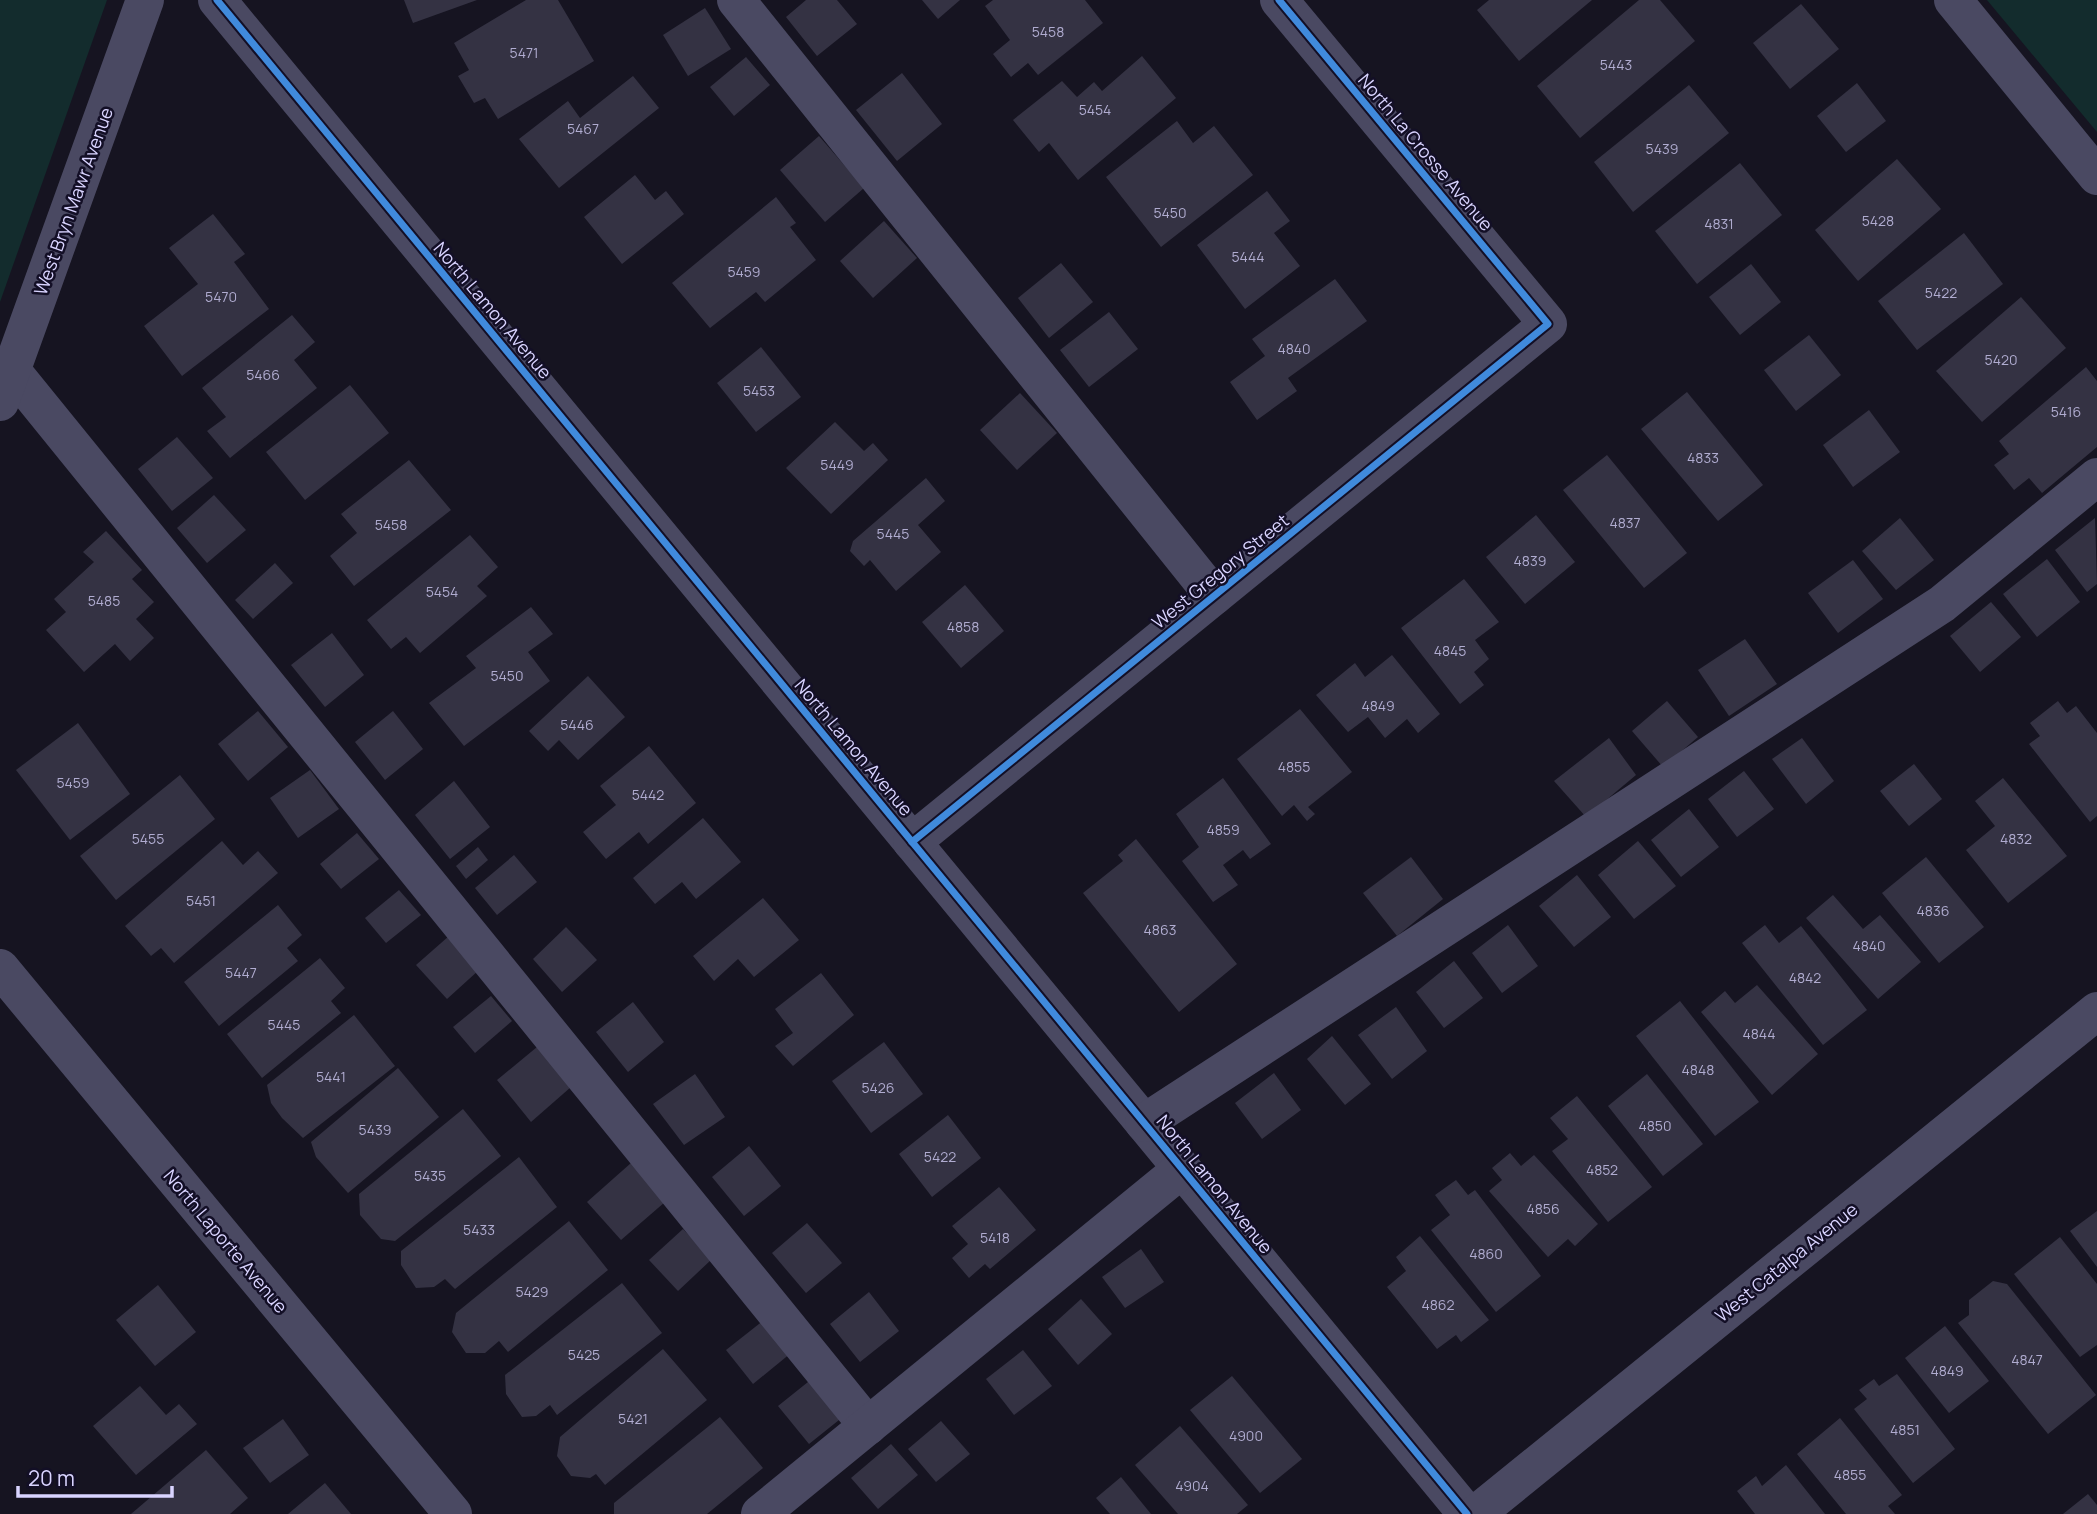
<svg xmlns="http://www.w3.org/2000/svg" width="2097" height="1514" viewBox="0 0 2097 1514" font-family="Manrope,sans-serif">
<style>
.green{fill:#132c2d}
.building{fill:#343243}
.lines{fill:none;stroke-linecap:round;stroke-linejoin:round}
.minor{stroke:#4a4962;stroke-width:38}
.cycleway-casing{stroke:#130f26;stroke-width:11}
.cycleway{stroke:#408adc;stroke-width:7}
.labels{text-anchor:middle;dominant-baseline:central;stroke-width:5;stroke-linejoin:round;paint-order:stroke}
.number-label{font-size:14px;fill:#b0acd0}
.street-label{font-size:18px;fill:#d9d4ff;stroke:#130f26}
</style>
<rect width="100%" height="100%" fill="#161421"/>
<!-- green -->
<g class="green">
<path d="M0 0H107L0 302Z"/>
<path d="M1987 0H2097V132Z"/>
</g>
<!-- building -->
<g class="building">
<path d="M404 0H477L413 23Z"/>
<path d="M526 0H558L594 61 498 119 485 98 474 103 458 76 469 70 454 43Z"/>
<path d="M806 0H837L857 24 817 56 786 17Z"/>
<path d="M922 0H960L938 19Z"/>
<path d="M993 0H1085L1103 23 1038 75 1028 63 1011 77 993 54 1010 40 985 6Z"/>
<path d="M1489 0H1592L1519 61 1477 10Z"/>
<path d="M1639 0H1660L1695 41 1580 138 1537 86Z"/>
<path d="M1801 4 1839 49 1790 89 1753 43Z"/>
<path d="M705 8 731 49 688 76 663 35Z"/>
<path d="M1142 56 1176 98 1078 180 1049 143 1039 152 1013 120 1062 81 1077 97 1094 82 1102 91Z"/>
<path d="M746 57 770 85 734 116 710 87Z"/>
<path d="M902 73 942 124 897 161 856 110Z"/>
<path d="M633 76 659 108 559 188 519 139 568 101 580 118Z"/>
<path d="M1857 83 1886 121 1846 152 1817 116Z"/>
<path d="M1689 85 1729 133 1633 212 1594 162Z"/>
<path d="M1177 121 1193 143 1214 126 1253 175 1161 247 1106 177Z"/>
<path d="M819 136 864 188 825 222 780 170Z"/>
<path d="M1897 159 1941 209 1858 281 1815 230Z"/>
<path d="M1740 163 1782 215 1697 284 1655 231Z"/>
<path d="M635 175 655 200 666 191 684 214 622 264 584 217Z"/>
<path d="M1267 191 1290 221 1274 233 1300 266 1245 309 1197 245Z"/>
<path d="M776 197 796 223 790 227 816 260 765 302 756 292 710 328 672 283Z"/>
<path d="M213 214 245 254 234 262 269 309 182 376 144 326 198 284 169 248Z"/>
<path d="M884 221 917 258 873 298 840 261Z"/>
<path d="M1964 233 2003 284 1917 350 1878 301Z"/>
<path d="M1061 263 1093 302 1049 338 1018 298Z"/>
<path d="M1751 264 1781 302 1740 335 1709 297Z"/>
<path d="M1335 279 1367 321 1288 378 1297 391 1257 420 1230 382 1265 356 1252 339Z"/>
<path d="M2021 297 2066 348 1982 422 1936 371Z"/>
<path d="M1109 312 1138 349 1089 387 1060 350Z"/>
<path d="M292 315 315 342 294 360 317 388 230 458 207 431 226 417 202 388Z"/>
<path d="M1809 335 1841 375 1796 411 1764 370Z"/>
<path d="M761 347 801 397 756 432 717 383Z"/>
<path d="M2086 367 2097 381V447L2042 493 2029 478 2014 490 1994 465 2009 454 1999 441Z"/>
<path d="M350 385 389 433 305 500 266 452Z"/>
<path d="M1687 392 1763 485 1718 521 1641 429Z"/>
<path d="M1020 393 1057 433 1017 470 980 430Z"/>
<path d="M1869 410 1900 452 1853 487 1823 445Z"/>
<path d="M835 422 864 451 873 443 888 460 831 514 786 468Z"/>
<path d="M177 437 213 478 172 511 138 469Z"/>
<path d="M1607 455 1687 553 1644 588 1563 490Z"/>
<path d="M409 460 451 510 354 586 330 556 357 533 341 514Z"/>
<path d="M926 478 945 501 918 525 941 552 896 591 870 560 864 566 850 551 853 541Z"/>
<path d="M214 495 246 530 207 563 177 528Z"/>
<path d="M1536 515 1575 562 1525 604 1486 557Z"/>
<path d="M1900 518 1934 560 1896 590 1862 551Z"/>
<path d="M2095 518 2097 584 2087 592 2055 550Z"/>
<path d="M106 531 142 570 132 579 154 602 136 619 154 638 130 661 115 644 84 672 46 630 66 612 54 599 94 562 83 552Z"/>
<path d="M470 535 498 567 477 586 487 596 420 653 406 637 391 649 367 620Z"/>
<path d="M2047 559 2080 602 2037 637 2003 594Z"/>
<path d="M1853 560 1883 599 1838 633 1808 593Z"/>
<path d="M275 563 293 583 253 619 235 600Z"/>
<path d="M1464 579 1499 622 1475 640 1489 659 1474 672 1484 685 1460 704 1401 628Z"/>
<path d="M965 585 1004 631 961 668 922 622Z"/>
<path d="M1991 602 2021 637 1980 672 1950 636Z"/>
<path d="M531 607 553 634 528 652 550 681 464 746 429 703 476 668 466 656Z"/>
<path d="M332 633 364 675 325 707 291 665Z"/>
<path d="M1745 639 1777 684 1729 716 1698 670Z"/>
<path d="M1392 655 1440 714 1418 733 1407 719 1385 738 1368 717 1348 732 1316 695 1355 663 1365 677Z"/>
<path d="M588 676 625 717 578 760 559 740 548 751 529 731Z"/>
<path d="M1667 701 1698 737 1663 767 1632 731Z"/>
<path d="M2058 701 2067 713 2076 706 2097 733V816L2090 822 2029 744 2040 736 2030 723Z"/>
<path d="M1300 709 1352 772 1308 807 1315 814 1307 821 1294 805 1282 816 1237 759Z"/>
<path d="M258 711 288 747 248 781 218 744Z"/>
<path d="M393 711 423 749 385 780 355 742Z"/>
<path d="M78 723 130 794 70 840 16 770Z"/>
<path d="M1609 738 1636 775 1586 817 1554 781Z"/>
<path d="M1802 738 1834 781 1806 804 1772 759Z"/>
<path d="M649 746 696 803 648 844 639 832 606 859 583 832 616 805 600 786Z"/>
<path d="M1914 764 1942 799 1909 826 1880 791Z"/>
<path d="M310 770 339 809 298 838 270 798Z"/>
<path d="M1744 771 1774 809 1737 837 1708 799Z"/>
<path d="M180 775 215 819 116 900 80 856Z"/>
<path d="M1223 778 1271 844 1250 859 1243 850 1223 865 1238 885 1213 902 1182 861 1199 847 1176 814Z"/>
<path d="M2003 778 2067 856 2008 903 1966 850 1995 826 1975 801Z"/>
<path d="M454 781 490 827 450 859 415 815Z"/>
<path d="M1689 809 1719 847 1681 877 1651 840Z"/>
<path d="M703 818 741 862 696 899 682 882 655 904 633 878Z"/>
<path d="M357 833 379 859 341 889 320 864Z"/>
<path d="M1136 839 1237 964 1179 1012 1083 893 1123 861 1118 855Z"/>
<path d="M222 841 243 865 258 851 278 873 174 963 161 948 151 956 125 926Z"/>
<path d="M1638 841 1676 886 1634 919 1598 875Z"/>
<path d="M478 847 488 860 466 879 456 866Z"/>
<path d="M514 855 537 882 497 915 475 888Z"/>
<path d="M1411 857 1443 899 1397 936 1363 893Z"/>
<path d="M1926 857 1984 927 1939 963 1882 893Z"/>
<path d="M1577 875 1611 917 1574 947 1539 906Z"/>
<path d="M399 890 421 915 386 943 365 918Z"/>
<path d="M1833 895 1863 929 1880 915 1921 962 1878 999 1806 918Z"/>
<path d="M763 898 799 940 754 977 738 959 714 981 693 956Z"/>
<path d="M278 905 302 935 287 948 298 961 219 1026 184 982Z"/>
<path d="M1508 925 1538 966 1502 993 1472 953Z"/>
<path d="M1765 925 1779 943 1801 926 1867 1010 1823 1045 1742 943Z"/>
<path d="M566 927 597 960 562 992 533 959Z"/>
<path d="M449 936 479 970 447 999 416 965Z"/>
<path d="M320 958 345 988 331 1001 341 1013 262 1078 227 1034Z"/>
<path d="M1454 961 1483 998 1444 1028 1416 992Z"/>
<path d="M821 973 854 1015 793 1066 775 1046 793 1033 775 1009Z"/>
<path d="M1757 985 1818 1054 1772 1095 1701 1012 1725 991 1735 1003Z"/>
<path d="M491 996 512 1021 475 1053 453 1027Z"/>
<path d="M1680 1001 1759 1102 1715 1136 1636 1036Z"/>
<path d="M633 1002 664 1042 628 1072 596 1032Z"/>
<path d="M1396 1007 1427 1051 1392 1079 1358 1035Z"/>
<path d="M354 1015 395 1066 303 1138 282 1118 271 1103 267 1085Z"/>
<path d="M1332 1036 1371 1084 1345 1105 1307 1059Z"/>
<path d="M884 1042 923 1094 871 1133 832 1081Z"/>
<path d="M537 1047 571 1087 531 1122 497 1080Z"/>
<path d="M398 1068 439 1117 348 1193 316 1157 311 1142Z"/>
<path d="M1274 1073 1301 1110 1262 1139 1235 1103Z"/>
<path d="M695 1074 725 1117 684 1145 653 1104Z"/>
<path d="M1647 1074 1703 1144 1663 1176 1608 1106Z"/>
<path d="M1577 1096 1652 1187 1608 1222 1552 1151 1568 1139 1550 1118Z"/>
<path d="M463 1109 501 1156 395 1241 381 1239 360 1215 359 1194Z"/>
<path d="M948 1115 981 1158 932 1197 899 1154Z"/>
<path d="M749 1146 781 1186 744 1216 712 1177Z"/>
<path d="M1510 1153 1521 1166 1534 1155 1598 1224 1575 1246 1568 1239 1548 1257 1489 1191 1502 1180 1492 1168Z"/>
<path d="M519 1157 557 1207 455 1289 445 1279 434 1287 416 1288 401 1265V1251Z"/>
<path d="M631 1163 665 1202 621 1240 587 1202Z"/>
<path d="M1456 1180 1468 1195 1475 1190 1541 1276 1496 1312 1431 1230 1450 1215 1435 1195Z"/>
<path d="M999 1187 1036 1230 990 1269 985 1264 969 1278 952 1258 968 1244 952 1226Z"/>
<path d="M2097 1211V1267L2070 1231Z"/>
<path d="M569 1221 608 1270 508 1352 499 1341 485 1353H466L452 1332 456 1313Z"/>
<path d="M807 1223 842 1263 806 1293 772 1253Z"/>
<path d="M683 1229 712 1259 678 1291 649 1260Z"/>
<path d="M1420 1236 1489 1320 1461 1342 1456 1335 1437 1349 1387 1287 1406 1271 1396 1257Z"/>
<path d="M2060 1237 2097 1284V1345L2080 1357 2014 1274Z"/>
<path d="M1141 1249 1164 1282 1125 1308 1102 1277Z"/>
<path d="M1993 1281 2007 1284 2096 1395 2048 1434 1958 1323 1969 1315V1300Z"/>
<path d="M622 1283 662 1333 557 1415 550 1405 536 1416 522 1417 506 1394 505 1375Z"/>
<path d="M158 1285 196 1332 155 1366 116 1320Z"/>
<path d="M869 1292 899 1331 860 1362 830 1324Z"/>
<path d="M1081 1299 1112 1334 1078 1365 1048 1329Z"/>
<path d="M764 1320 791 1353 753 1384 726 1350Z"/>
<path d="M1945 1326 1989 1381 1949 1413 1905 1358Z"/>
<path d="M663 1349 707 1400 605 1485 596 1474 590 1478 571 1476 557 1456 560 1437Z"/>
<path d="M1023 1350 1052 1386 1014 1415 986 1379Z"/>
<path d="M1897 1374 1955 1449 1913 1483 1854 1409 1867 1399 1859 1390 1874 1379 1879 1386Z"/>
<path d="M1232 1376 1302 1459 1260 1493 1190 1410Z"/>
<path d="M813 1378 844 1416 809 1444 778 1406Z"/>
<path d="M140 1386 166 1415 179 1404 197 1424 136 1475 93 1426Z"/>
<path d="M720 1417 763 1468 707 1514H614V1503Z"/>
<path d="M1840 1418 1902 1495 1888 1506 1895 1514H1846L1797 1454Z"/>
<path d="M283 1419 309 1455 270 1483 243 1448Z"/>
<path d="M941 1421 970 1454 936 1482 908 1449Z"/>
<path d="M1180 1426 1248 1505 1237 1514H1178L1135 1465Z"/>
<path d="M891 1444 918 1475 878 1509 851 1478Z"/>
<path d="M206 1450 248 1498 230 1514H131Z"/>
<path d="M1786 1465 1825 1514H1755L1737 1491 1756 1476 1762 1486Z"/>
<path d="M1121 1477 1151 1514H1110L1096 1498Z"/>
<path d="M325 1483 351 1514H288Z"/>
<path d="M2088 1494 2097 1505V1514H2063Z"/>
</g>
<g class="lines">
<!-- minor -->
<g class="minor">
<path d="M217 0 1467 1514"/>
<path d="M736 0 1214 596"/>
<path d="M1953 0 2097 176"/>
<path d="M12 371 868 1426"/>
<path d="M0 402 145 0"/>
<path d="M912 842 1548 324 1279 0"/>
<path d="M0 968 453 1514"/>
<path d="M1144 1123 1942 604 2097 477"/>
<path d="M760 1514 1182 1169"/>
<path d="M1476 1514 2097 1011"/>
</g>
<!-- cycleway casing -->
<g class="cycleway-casing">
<g id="cycleway">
<path d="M217 0 1467 1514"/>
<path d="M912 842 1548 324 1279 0"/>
</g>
</g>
<!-- cycleway -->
<use href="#cycleway" class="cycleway"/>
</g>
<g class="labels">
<!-- number labels -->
<g class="number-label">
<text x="1048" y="31">5458</text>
<text x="524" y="52">5471</text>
<text x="1616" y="64">5443</text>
<text x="1095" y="109">5454</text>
<text x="583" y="128">5467</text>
<text x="1662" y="148">5439</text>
<text x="1170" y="212">5450</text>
<text x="1878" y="220">5428</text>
<text x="1719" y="223">4831</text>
<text x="1248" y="256">5444</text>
<text x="744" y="271">5459</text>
<text x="1941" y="292">5422</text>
<text x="221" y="296">5470</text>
<text x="1294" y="348">4840</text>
<text x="2001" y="359">5420</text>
<text x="263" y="374">5466</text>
<text x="759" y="390">5453</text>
<text x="2066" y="411">5416</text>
<text x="1703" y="457">4833</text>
<text x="837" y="464">5449</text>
<text x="1625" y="522">4837</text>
<text x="391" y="524">5458</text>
<text x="893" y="533">5445</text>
<text x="1530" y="560">4839</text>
<text x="442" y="591">5454</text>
<text x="104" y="600">5485</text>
<text x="963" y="626">4858</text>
<text x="1450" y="650">4845</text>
<text x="507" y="675">5450</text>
<text x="1378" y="705">4849</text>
<text x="577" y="724">5446</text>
<text x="1294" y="766">4855</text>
<text x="73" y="782">5459</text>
<text x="648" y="794">5442</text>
<text x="1223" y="829">4859</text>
<text x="148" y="838">5455</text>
<text x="2016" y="838">4832</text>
<text x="201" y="900">5451</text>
<text x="1933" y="910">4836</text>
<text x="1160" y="929">4863</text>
<text x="1869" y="945">4840</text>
<text x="241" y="972">5447</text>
<text x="1805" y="977">4842</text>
<text x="284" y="1024">5445</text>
<text x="1759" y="1033">4844</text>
<text x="1698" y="1069">4848</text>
<text x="331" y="1076">5441</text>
<text x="878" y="1087">5426</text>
<text x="1655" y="1125">4850</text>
<text x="375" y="1129">5439</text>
<text x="940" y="1156">5422</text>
<text x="1602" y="1169">4852</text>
<text x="430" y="1175">5435</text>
<text x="1543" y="1208">4856</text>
<text x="479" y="1229">5433</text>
<text x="995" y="1237">5418</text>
<text x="1486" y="1253">4860</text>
<text x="532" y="1291">5429</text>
<text x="1438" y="1304">4862</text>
<text x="584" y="1354">5425</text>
<text x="2027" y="1359">4847</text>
<text x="1947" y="1370">4849</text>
<text x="633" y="1418">5421</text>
<text x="1905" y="1429">4851</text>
<text x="1246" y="1435">4900</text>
<text x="1850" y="1474">4855</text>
<text x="1192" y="1485">4904</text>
</g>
<!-- street labels -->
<g class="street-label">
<text transform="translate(1426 152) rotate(50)">North La Crosse Avenue</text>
<text transform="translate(73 201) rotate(-70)">West Bryn Mawr Avenue</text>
<text transform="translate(493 310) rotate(50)">North Lamon Avenue</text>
<text transform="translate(1220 571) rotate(-39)">West Gregory Street</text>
<text transform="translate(854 747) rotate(50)">North Lamon Avenue</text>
<text transform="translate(1215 1184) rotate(51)">North Lamon Avenue</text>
<text transform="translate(226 1241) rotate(50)">North Laporte Avenue</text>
<text transform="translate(1786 1262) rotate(-39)">West Catalpa Avenue</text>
</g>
</g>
<!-- scale -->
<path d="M18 1486v10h154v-10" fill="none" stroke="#d9d4ff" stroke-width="3.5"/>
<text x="28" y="1486" font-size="21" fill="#d9d4ff" stroke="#130f26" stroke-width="5" paint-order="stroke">20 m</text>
</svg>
